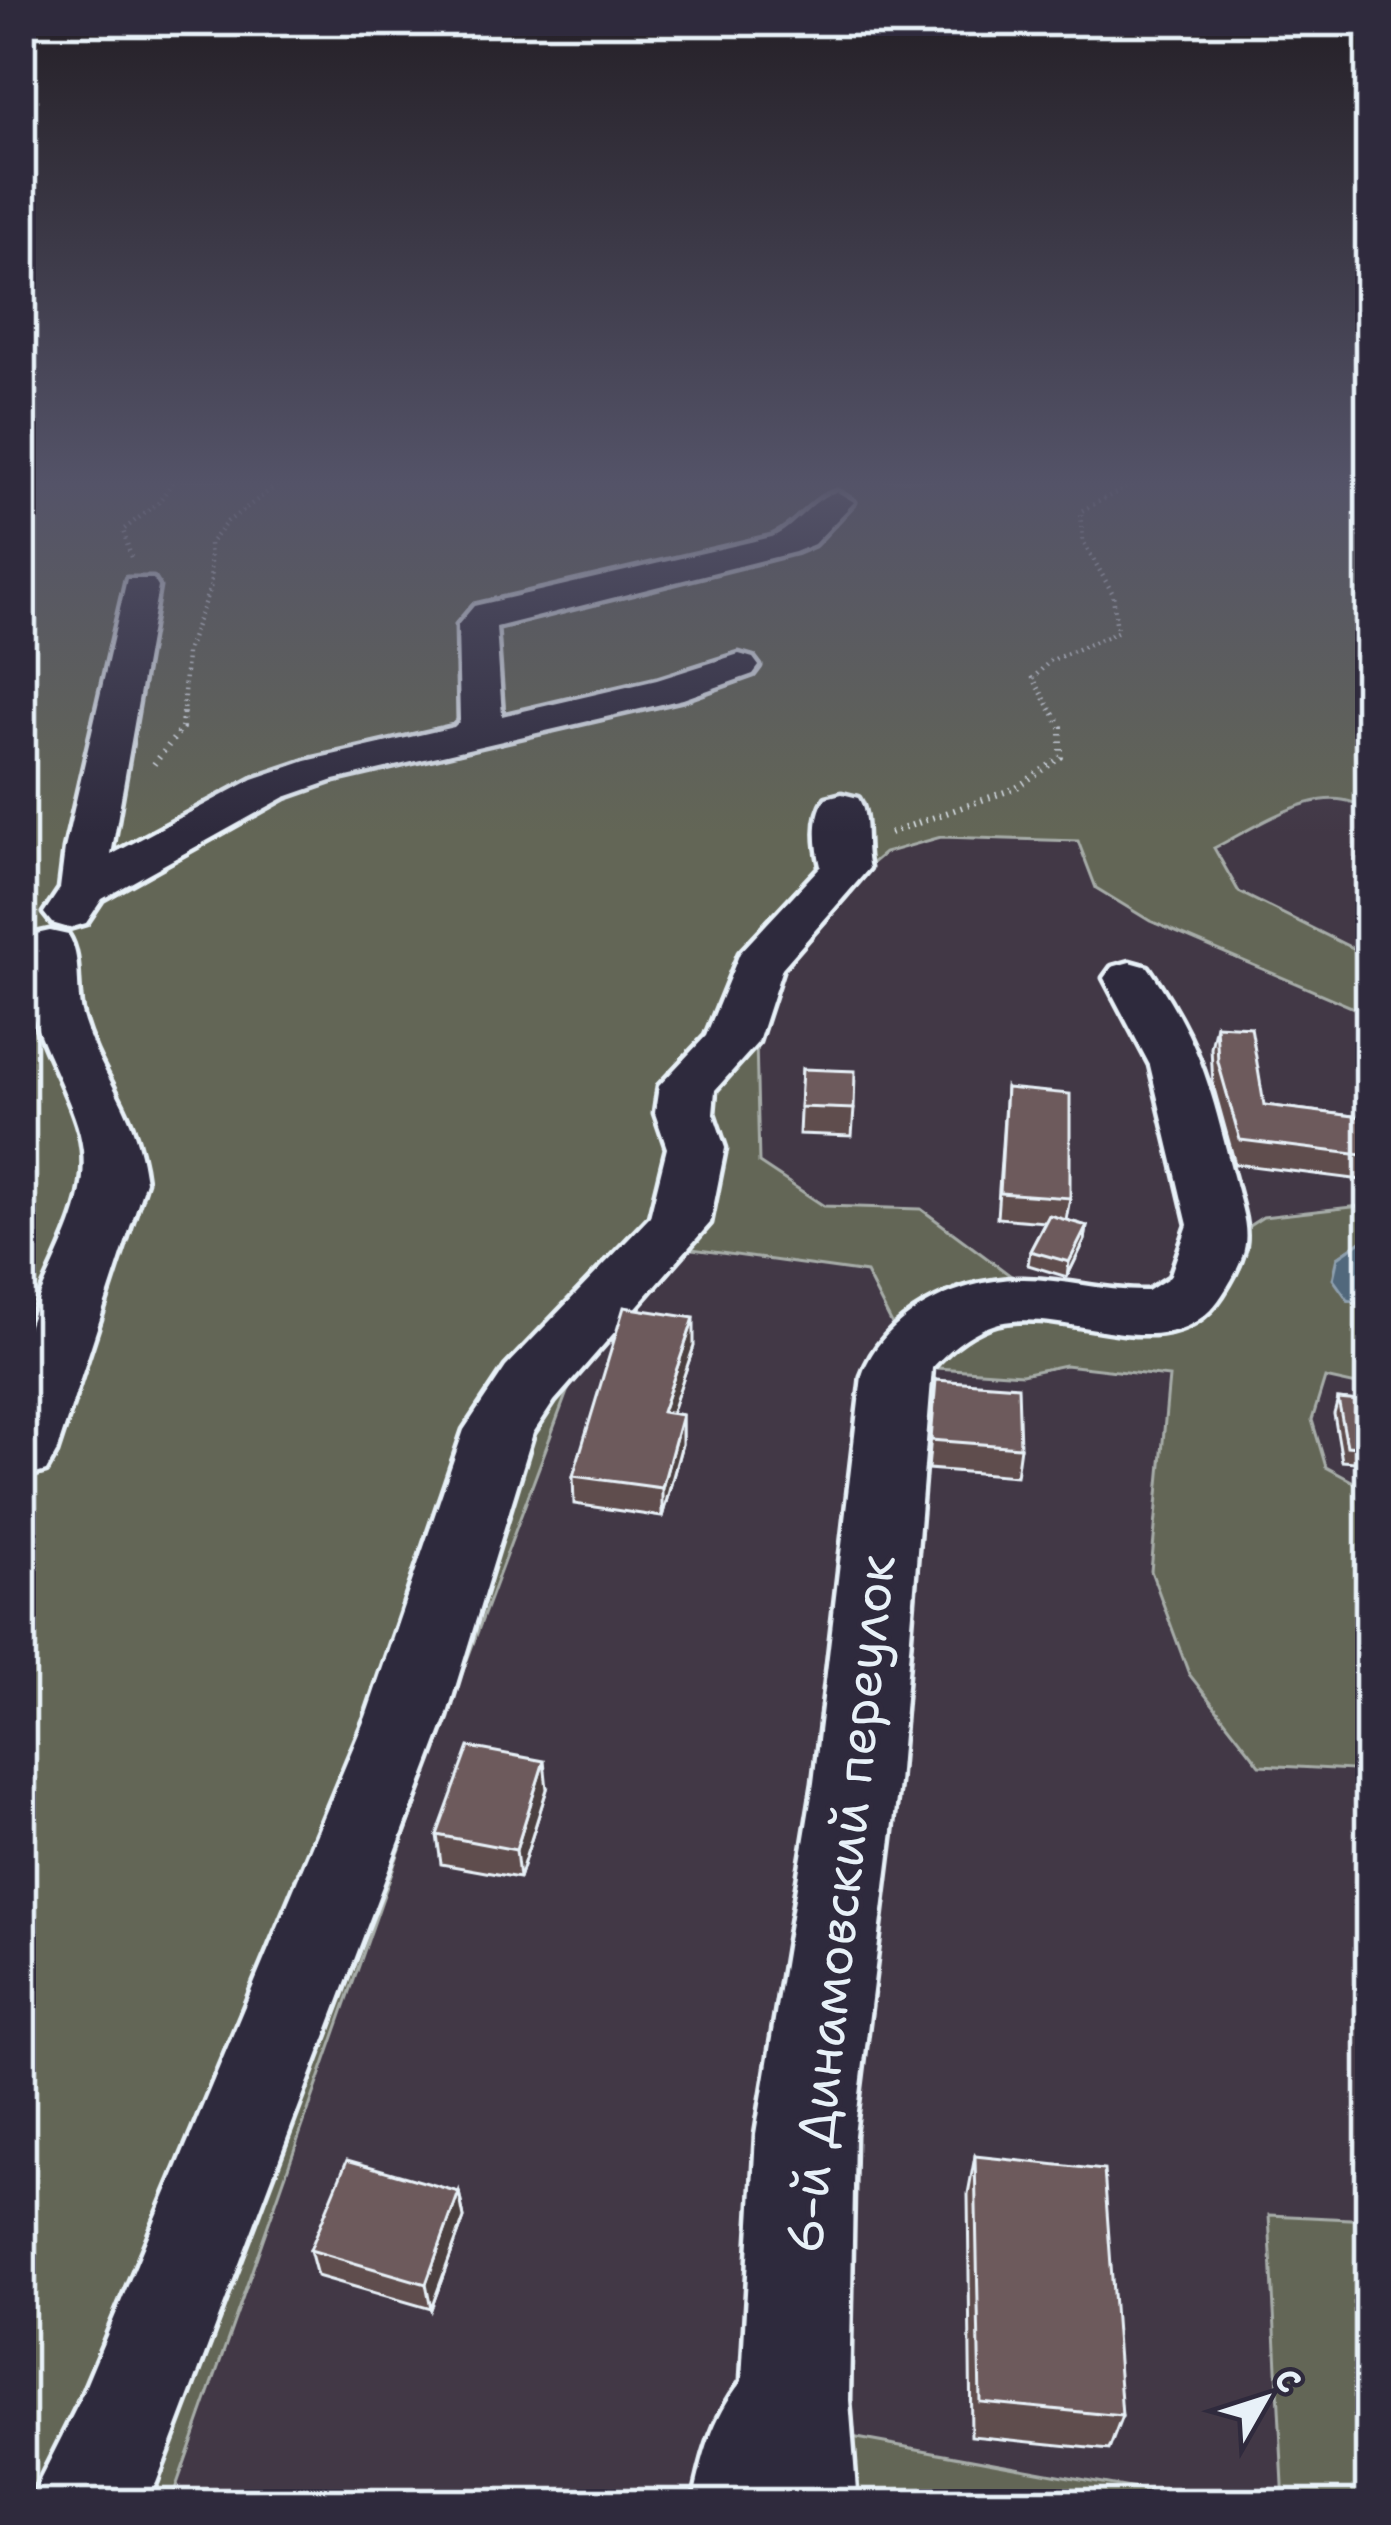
<svg xmlns="http://www.w3.org/2000/svg" width="1391" height="2525" viewBox="0 0 1391 2525" font-family="'Shantell Sans',sans-serif">
<style>
.green{fill:#646657;stroke:#a6aca8;stroke-width:3}
.water{fill:#51687c;stroke:#8d9fae;stroke-width:3}
.lines{fill:none;stroke-linecap:round;stroke-linejoin:round}
.minor-casing{stroke:#e8f1f8;stroke-width:9}
.path-far1{stroke:#e8f1f8;stroke-width:4.5;stroke-dasharray:1.5 4.5;stroke-linecap:butt}
.path{stroke:#e8f1f8;stroke-width:6;stroke-dasharray:1.5 6;stroke-linecap:butt}
.minor{fill:#2f2a3d;fill-rule:evenodd}
.wall{fill:#5e4d4e;stroke:#e8f1f8;stroke-width:3}
.shaded-wall{fill:#4c3f40;stroke:#e8f1f8;stroke-width:3}
.building{fill:#6d5a5b;stroke:#e8f1f8;stroke-width:3}
.labels{text-anchor:middle;dominant-baseline:central;stroke-width:10;stroke-linejoin:round;paint-order:stroke}
.near-street-label{font-size:51px;fill:#e8f1f8;stroke:#2f2a3d}
</style>
<rect width="100%" height="100%" fill="#423846"/>
<filter id="ink" filterUnits="userSpaceOnUse"><feTurbulence type="fractalNoise" baseFrequency=".00833" numOctaves="2"/><feDisplacementMap in="SourceGraphic" scale="24" xChannelSelector="R" yChannelSelector="G"/><feConvolveMatrix kernelMatrix="1 2 1 2 8 2 1 2 1" color-interpolation-filters="sRGB"/></filter>
<g filter="url(#ink)">
<!-- green -->
<g class="green">
<path d="M21 480H1370V814C1331 773 1255 828 1214 848L1239 892 1370 957V1015L1150 921 1096 888 1078 841 941 837 884 853 859 874 782 951 756 1040 759 1163 824 1206 921 1209 1034 1293 897 1334 866 1273 678 1247 614 1311 567 1392 454 1695 170 2504H21Z"/>
<path d="M1370 1205V1235L1338 1257 1348 1300 1370 1307V1388L1325 1378 1312 1420 1326 1467 1370 1491V1771L1260 1765 1189 1674 1151 1571 1169 1377 1065 1365 1022 1374 909 1366 995 1313 1137 1325 1235 1235 1263 1217Z"/>
<path d="M1269 2215 1370 2220V2504H1284Z"/>
<path d="M819 2431 1217 2504H726Z"/>
</g>
<!-- water -->
<path class="water" d="M1370 1235V1307L1348 1300 1333 1279 1338 1257Z"/>
<g class="lines">
<!-- minor casing -->
<g class="minor-casing">
<g id="minor">
<path d="M837 492 854 502 814 544 795 552 496 627 502 716 657 680 739 654 753 658 759 666 753 674 683 699 334 780 285 797 102 899 86 923 69 928 52 923 44 913 60 889 65 849 127 579H153L158 587 111 855 253 779 306 761 454 727 460 721 458 625 474 606 772 537C797 527 811 498 837 492Z"/>
<path d="M842 794 858 798C870 816 863 846 869 868L782 968 758 1042 715 1090 713 1113 725 1148 710 1223 554 1401 533 1433 446 1717 156 2483 144 2504H28L78 2405 366 1717 464 1430 506 1367 650 1217 667 1148 655 1113 659 1086 706 1036 740 953 821 866C816 845 813 817 826 798Z"/>
<path d="M50 931 68 935C82 956 75 991 82 1016 101 1080 136 1107 145 1181L56 1453 46 1471 21 1478C21 1440 16 1397 21 1359 30 1288 91 1224 83 1150 77 1088 0 997 32 935Z"/>
<path d="M1130 962 1148 967C1202 1045 1210 1088 1233 1176 1247 1230 1256 1243 1222 1295 1171 1374 1070 1306 999 1323 973 1330 949 1349 932 1368L898 1783 854 2135 849 2400 857 2504H693C703 2456 712 2419 742 2381L756 2135 814 1783 862 1376C884 1315 956 1280 1019 1279 1062 1278 1104 1292 1148 1291L1170 1277 1188 1225 1150 1065 1104 978 1112 967Z"/>
</g>
</g>
<!-- path-far1 -->
<g class="path-far1">
<path d="M131 557 123 530 158 503 174 480"/>
<path d="M183 715 186 652 211 585 209 544 227 522 284 480"/>
<path d="M1054 715 1033 678 1050 661 1117 632 1113 594 1083 541 1081 511 1140 480"/>
</g>
<!-- path -->
<g class="path">
<path d="M154 764 182 728 183 712"/>
<path d="M890 833 1016 788 1061 757V727L1053 712"/>
</g>
<!-- minor -->
<use href="#minor" class="minor"/>
</g>
<!-- wall -->
<g class="wall">
<path d="M1216 1025 1264 1105 1370 1118V1181L1235 1164 1213 1085 1211 1048Z"/>
<path d="M802 1069 854 1109 852 1136 799 1134Z"/>
<path d="M1006 1088 1070 1198 1066 1220 1087 1226 1085 1240 1067 1277 1028 1265 1030 1251 1045 1222 997 1218Z"/>
<path d="M694 1346 671 1413 682 1415V1444L662 1517 574 1504 573 1476Z"/>
<path d="M936 1380 1020 1447 1016 1476 928 1469Z"/>
<path d="M1338 1399 1370 1402V1463L1342 1461 1334 1414Z"/>
<path d="M547 1789 519 1878 441 1864 437 1835Z"/>
<path d="M975 2156 1122 2416 1109 2450 971 2436 968 2194Z"/>
<path d="M459 2192 464 2218 431 2309 317 2276 310 2250Z"/>
</g>
<!-- shaded-wall -->
<g class="shaded-wall">
<path d="M1087 1226 1085 1240 1067 1277 1069 1262Z"/>
<path d="M694 1318V1346L662 1441V1412Z"/>
<path d="M682 1415V1444L662 1517V1488Z"/>
<path d="M544 1761 547 1789 519 1878 516 1850Z"/>
<path d="M459 2192 464 2218 431 2309 426 2284Z"/>
</g>
<!-- building -->
<g class="building">
<path d="M1216 1025 1251 1027 1264 1105 1370 1118V1156L1240 1140 1218 1062Z"/>
<path d="M802 1069 855 1071 854 1109 800 1107Z"/>
<path d="M1006 1088 1070 1094V1198L1000 1193Z"/>
<path d="M1049 1215 1087 1226 1069 1262 1030 1251Z"/>
<path d="M624 1307 694 1318 662 1412 682 1415 662 1488 573 1476Z"/>
<path d="M936 1380 1018 1386 1020 1447 931 1440Z"/>
<path d="M1338 1399 1370 1402V1448L1347 1446Z"/>
<path d="M469 1747 544 1761 516 1850 437 1835Z"/>
<path d="M975 2156 1104 2170 1122 2416 980 2402Z"/>
<path d="M347 2160 459 2192 426 2284 310 2250Z"/>
</g>
</g>
<!-- sky -->
<linearGradient id="sky" x2="0" y2="1"><stop stop-color="#241f26"/><stop offset="0.58" stop-color="#545368"/><stop offset="1" stop-color="#545368" stop-opacity="0"/></linearGradient>
<rect width="1391" height="833" fill="url(#sky)"/>
<g class="labels">
<!-- near-street labels -->
<g class="near-street-label">
<text transform="translate(840 1904) rotate(-84)">6-й Динамовский переулок</text>
</g>
</g>
<!-- margin -->
<rect width="1391" height="2525" fill="none" stroke="#2f2a3d" stroke-width="72"/>
<rect x="36" y="36" width="1319" height="2453" fill="none" stroke="#e8f1f8" stroke-width="4.5" filter="url(#ink)"/>
<!-- north arrow -->
<g transform="translate(1265 2399) rotate(51)" stroke="#2f2a3d" stroke-width="9" paint-order="stroke">
<path d="M0-9L21 45L0 30L-21 45Z" fill="#e8f1f8"/>
<text y="-18" font-size="33" font-weight="bold" text-anchor="middle" fill="#e8f1f8">С</text>
</g>
</svg>
